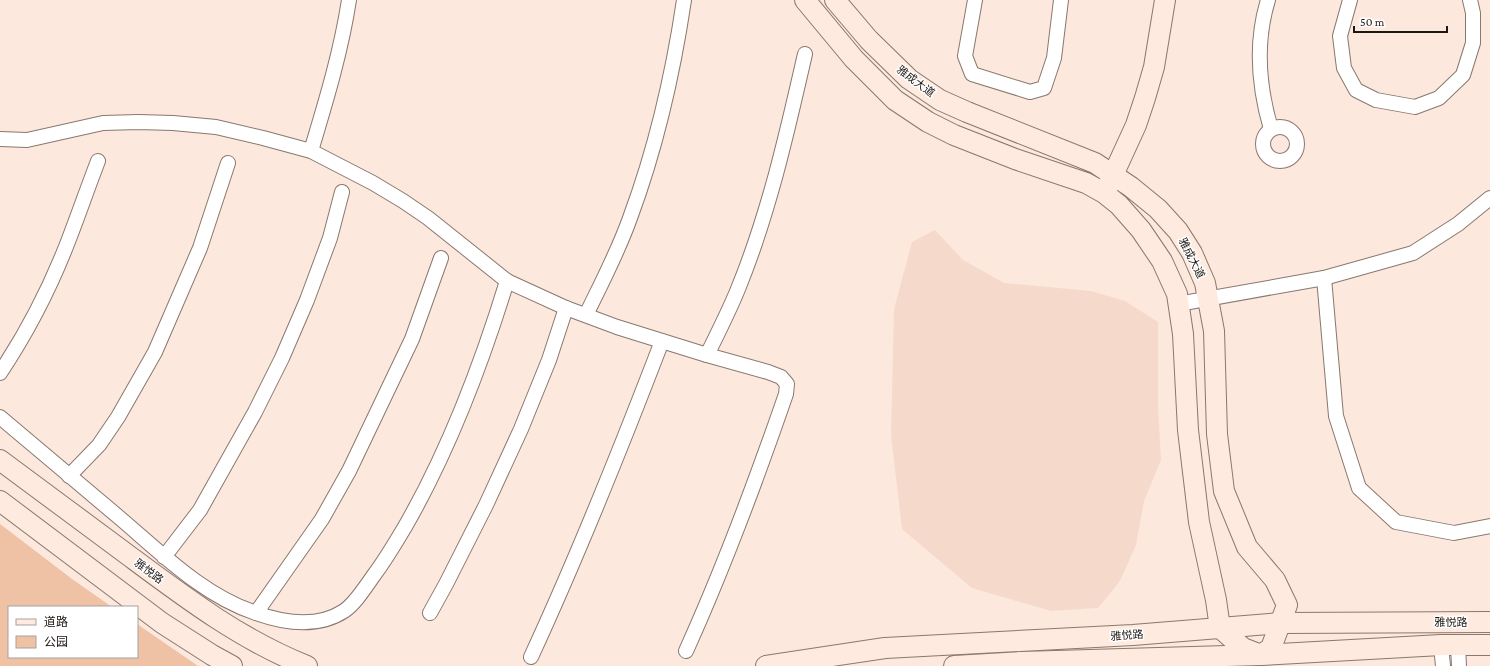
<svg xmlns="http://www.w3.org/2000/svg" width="1490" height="666" viewBox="0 0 1490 666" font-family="'Crimson Pro','Noto Sans SC',serif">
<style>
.built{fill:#f5dacb}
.green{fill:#efc1a5}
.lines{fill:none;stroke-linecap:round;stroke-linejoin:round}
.street-casing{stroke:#89786e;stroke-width:16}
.secondary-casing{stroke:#89786e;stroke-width:22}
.street{stroke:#fff;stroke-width:14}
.secondary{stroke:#feeade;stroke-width:20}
.labels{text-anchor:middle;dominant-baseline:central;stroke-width:3;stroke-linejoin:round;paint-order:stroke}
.street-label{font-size:11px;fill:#1d1713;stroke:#fff}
</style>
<rect width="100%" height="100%" fill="#fce8dd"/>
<!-- built -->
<path class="built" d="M935 230 963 260 1004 283 1091 291 1125 301 1158 322V407L1161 460 1144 501 1136 545 1120 581 1098 608 1051 611 972 588 902 529 891 435 894 309 912 242Z"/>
<!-- green -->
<path class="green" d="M0 524 72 579 112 607H9V657H137V624L198 666H0Z"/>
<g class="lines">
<!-- street casing -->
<g class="street-casing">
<g id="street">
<path d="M975 0 965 56 972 74 1030 92 1044 88 1054 58 1061 0"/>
<path d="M1268 0C1255 42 1259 88 1271 129"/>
<path d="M1350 0 1340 36 1344 68 1356 90 1376 100 1415 107 1439 98 1463 75 1473 43V13L1470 0"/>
<circle cx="1280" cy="144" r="17"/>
<path d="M0 139 27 140 103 123 138 122 173 123 216 127 263 138 311 151 373 183 403 201 428 218 507 281 566 308 617 327 707 355 768 372 781 377 787 384 786 394C756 481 724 567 686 651"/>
<path d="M311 151C326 101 341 52 349 0"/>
<path d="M1324 278 1336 416 1359 488 1396 522 1454 533 1490 526"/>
<path d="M1178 304 1324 278 1413 253 1458 224 1490 198"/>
<path d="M586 315C601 284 618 252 630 218 656 148 673 74 684 0"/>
<path d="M707 355C718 333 729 311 738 289 769 213 787 133 805 54"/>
<path d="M0 373C28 331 51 286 69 239 79 213 88 187 98 161"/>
<path d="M0 417C40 451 81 485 121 519 162 554 204 596 256 613 284 623 318 628 344 611 355 604 366 586 374 575 386 559 396 542 406 525 450 448 481 366 507 281"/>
<path d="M69 476 99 445 118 417 155 352 200 248 228 163"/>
<path d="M164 557 200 510 255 412 282 358 307 300 330 238 342 192"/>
<path d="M256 613 322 519 349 471 412 339 441 258"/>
<path d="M430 613 446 584 486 505 521 429 549 360 566 308"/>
<path d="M1441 645 1443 666"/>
<path d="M1458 646 1459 666"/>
<path d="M531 657C579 553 621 448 662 341"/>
</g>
</g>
<!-- secondary casing -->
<g class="secondary-casing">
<g id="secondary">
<path d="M805 0 854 59 895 100 928 122 954 135 1015 159 1086 183 1104 193 1119 205 1141 230 1162 261 1177 294 1183 334 1188 430 1199 522 1216 600 1220 628 1243 648 1261 655 1271 648 1287 605 1275 580 1247 547 1224 491 1217 434 1214 331 1205 283 1192 253 1178 231 1158 209 1131 187 1095 163 967 112 940 100 909 79 869 40 835 0"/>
<path d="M1108 186 1136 125 1145 98 1154 67 1165 0"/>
<path d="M0 460C44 493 88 525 132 558 187 599 243 641 307 666"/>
<path d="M0 501 162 623 212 655 232 666"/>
<path d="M766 666 885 648 1133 635 1281 623 1490 622"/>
<path d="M954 666 1021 662 1261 655 1441 645H1490"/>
</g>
</g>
<!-- street -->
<use href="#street" class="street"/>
<!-- secondary -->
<use href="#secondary" class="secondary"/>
</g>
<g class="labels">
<!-- street labels -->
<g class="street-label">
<text transform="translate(916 81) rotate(37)">雅成大道</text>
<text transform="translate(1192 258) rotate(63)">雅成大道</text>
<text transform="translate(149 571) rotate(37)">雅悦路</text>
<text x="1451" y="622">雅悦路</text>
<text transform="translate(1127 635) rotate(-4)">雅悦路</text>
</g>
</g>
<!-- legend -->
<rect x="8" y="606" width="130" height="52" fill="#ffffff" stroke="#a5a2a1"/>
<rect x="16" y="619" width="20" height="6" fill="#feeade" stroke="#a5a2a1"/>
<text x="44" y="626" font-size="12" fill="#1d1713">道路</text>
<rect x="16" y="636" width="20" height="12" fill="#efc1a5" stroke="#a5a2a1"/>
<text x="44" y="646" font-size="12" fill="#1d1713">公园</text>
<!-- scale -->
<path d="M1354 26v6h93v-6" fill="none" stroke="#1d1713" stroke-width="2"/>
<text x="1360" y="26" font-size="12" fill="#1d1713" stroke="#ffffff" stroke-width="3" paint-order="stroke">50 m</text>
</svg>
